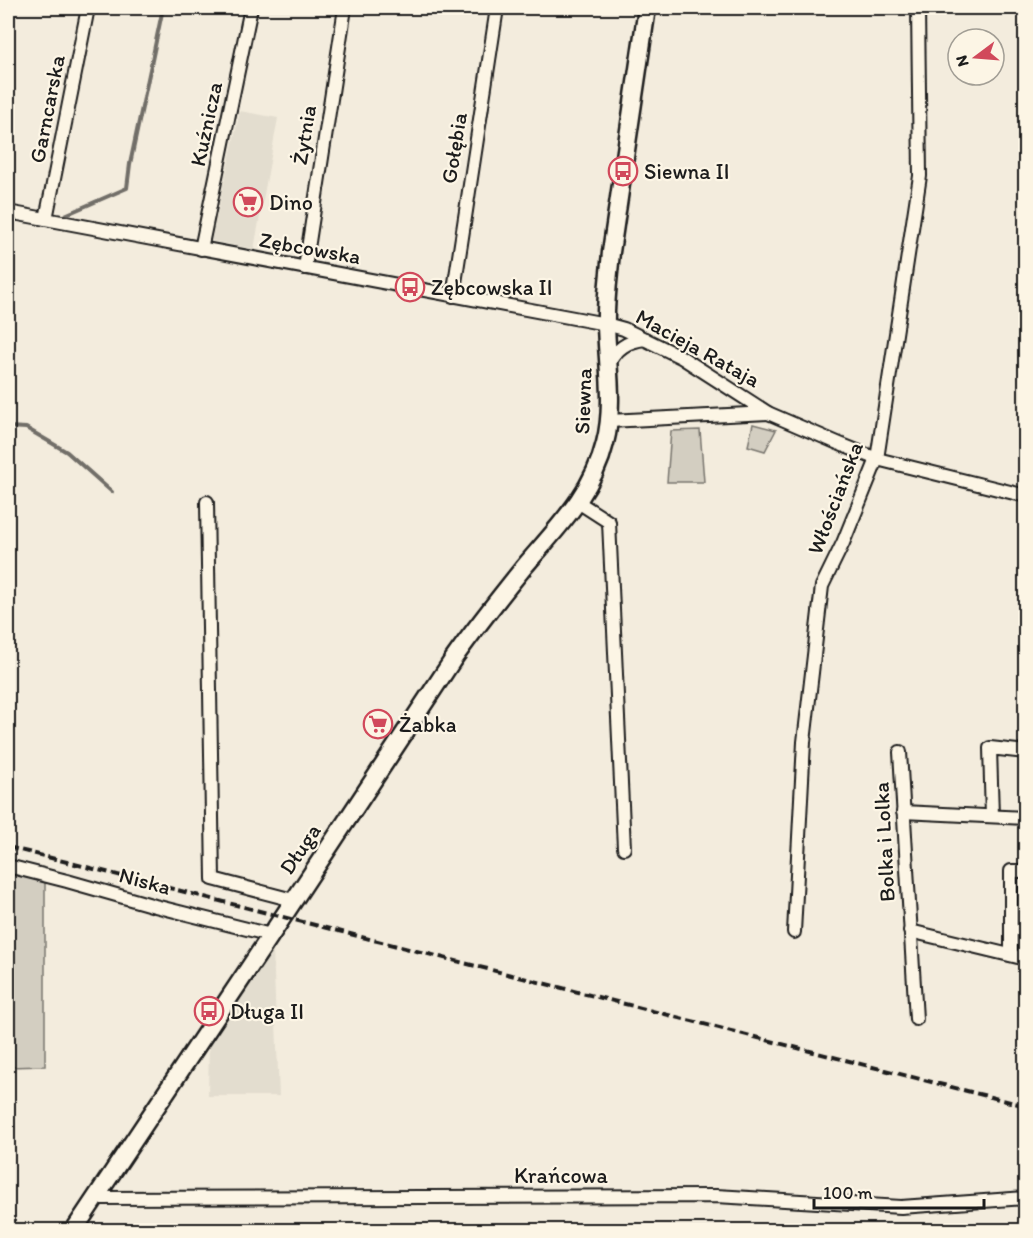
<svg xmlns="http://www.w3.org/2000/svg" width="1033" height="1238" viewBox="0 0 1033 1238" font-family="Itim,sans-serif">
<style>
.built{fill:#e3ddcf}
.green{fill:#d3cec1;stroke:#78756e;stroke-width:1.5}
.lines{fill:none;stroke-linecap:round;stroke-linejoin:round}
.stream{stroke:#716e68;stroke-width:4}
.street-casing{stroke:#1c1c1c;stroke-width:16}
.secondary-casing{stroke:#1c1c1c;stroke-width:21}
.street{stroke:#fcf5e5;stroke-width:12}
.secondary{stroke:#fcf5e5;stroke-width:16}
.rail{stroke:#1c1c1c;stroke-width:4;stroke-dasharray:9 4.5;stroke-linecap:butt}
.labels{text-anchor:middle;dominant-baseline:central;stroke-width:4.5;stroke-linejoin:round;paint-order:stroke}
.street-label{font-size:22px;fill:#1c1c1c;stroke:#fcf5e5}
.poi-label{font-size:22px;fill:#1c1c1c;stroke:#fcf5e5;text-anchor:start}
</style>
<rect width="100%" height="100%" fill="#f3ecdd"/>
<filter id="ink" filterUnits="userSpaceOnUse"><feTurbulence type="fractalNoise" baseFrequency=".0167" numOctaves="2"/><feDisplacementMap in="SourceGraphic" scale="12" xChannelSelector="R" yChannelSelector="G"/><feConvolveMatrix kernelMatrix="1 2 1 2 8 2 1 2 1" color-interpolation-filters="sRGB"/></filter>
<g filter="url(#ink)">
<!-- built -->
<g class="built">
<path d="M240 111 278 118 254 249 211 241Z"/>
<path d="M273 949 279 1096H208L209 1042Z"/>
</g>
<!-- green -->
<g class="green">
<path d="M753 424 776 430 765 451 748 446Z"/>
<path d="M700 430 704 482H667L671 431Z"/>
<path d="M8 874 45 881V1066L8 1067Z"/>
</g>
<g class="lines">
<!-- stream -->
<g class="stream">
<path d="M65 215 127 188 130 164 163 8"/>
<path d="M8 427 26 428 67 452 112 492"/>
</g>
<!-- street casing -->
<g class="street-casing">
<g id="street">
<path d="M8 212 606 324 624 329 681 357 768 413 840 444 877 459 1026 496"/>
<path d="M46 219 88 8"/>
<path d="M201 249 251 8"/>
<path d="M305 268 345 8"/>
<path d="M453 296 497 8"/>
<path d="M609 364C616 348 628 341 645 339"/>
<path d="M609 421 768 413"/>
<path d="M207 502 213 879 293 900"/>
<path d="M578 502 609 522 624 848"/>
<path d="M900 752 916 1019"/>
<path d="M903 812 1026 818"/>
<path d="M992 816 990 748 1026 752"/>
<path d="M8 866 67 881 155 906 271 935"/>
<path d="M910 931 1026 959"/>
<path d="M794 932 804 742 822 586 843 543 877 459 920 176 918 8"/>
<path d="M1011 955V871H1026"/>
<path d="M95 1198 716 1196 901 1207 1026 1198"/>
</g>
</g>
<!-- secondary casing -->
<g class="secondary-casing">
<path id="secondary" d="M74 1230 271 935 452 661C475 628 499 598 524 567 556 529 593 493 605 443 615 405 607 363 606 325 605 301 609 276 611 252L647 8"/>
</g>
<!-- street -->
<use href="#street" class="street"/>
<!-- secondary -->
<use href="#secondary" class="secondary"/>
<!-- rail -->
<path class="rail" d="M8 847 1026 1106"/>
</g>
</g>
<!-- icons -->
<defs>
<g id="bus-ring" transform="scale(1.5)"><circle r="9.5" fill="#fcf5e5" stroke="#d1495b" stroke-width="1.5"/><path d="M-5-6H5V4H4V6H2V4H-2V6H-4V4H-5ZM-3.5-4V0h7V-4ZM-3.5 1.2v1.5H-2V1.2ZM2 1.2v1.5H3.5V1.2Z" fill="#d1495b"/></g>
<g id="supermarket-ring" transform="scale(1.5)"><circle r="9.5" fill="#fcf5e5" stroke="#d1495b" stroke-width="1.5"/><path d="M-6-5.5h2.5l.6 2H6L4.5 2H-2.5L-4.4-4H-6ZM-1.5 3.2a1.3 1.3 0 1 0 .1 0ZM3 3.2a1.3 1.3 0 1 0 .1 0Z" fill="#d1495b"/></g>
</defs>
<g fill-rule="evenodd">
<use href="#bus-ring" x="623" y="171"/>
<use href="#supermarket-ring" x="248" y="202"/>
<use href="#bus-ring" x="410" y="287"/>
<use href="#supermarket-ring" x="378" y="724"/>
<use href="#bus-ring" x="209" y="1011"/>
</g>
<g class="labels">
<!-- street labels -->
<g class="street-label">
<text transform="translate(47 109) rotate(-79)">Garncarska</text>
<text transform="translate(206 124) rotate(-78)">Kuźnicza</text>
<text transform="translate(304 135) rotate(-81)">Żytnia</text>
<text transform="translate(454 148) rotate(-81)">Gołębia</text>
<text transform="translate(310 248) rotate(10)">Zębcowska</text>
<text transform="translate(698 348) rotate(29)">Macieja Rataja</text>
<text transform="translate(583 401) rotate(-88)">Siewna</text>
<text transform="translate(835 498) rotate(-69)">Włościańska</text>
<text transform="translate(884 842) rotate(-93)">Bolka i Lolka</text>
<text transform="translate(300 849) rotate(-56)">Długa</text>
<text transform="translate(145 881) rotate(15)">Niska</text>
<text x="561" y="1175">Krańcowa</text>
</g>
<!-- poi labels -->
<g class="poi-label">
<text x="644" y="171">Siewna II</text>
<text x="269" y="202">Dino</text>
<text x="431" y="287">Zębcowska II</text>
<text x="399" y="724">Żabka</text>
<text x="230" y="1011">Długa II</text>
</g>
</g>
<!-- margin -->
<rect width="1033" height="1238" fill="none" stroke="#fcf5e5" stroke-width="30"/>
<rect x="15" y="15" width="1003" height="1208" fill="none" stroke="#1c1c1c" stroke-width="2" filter="url(#ink)"/>
<!-- north arrow -->
<g transform="translate(976 57) rotate(254)"><circle r="28" fill="#fcf5e5" stroke="#a29e95" stroke-width="1.5"/>
<path d="M0-4.5L10 22L0 15L-10 22Z" fill="#d1495b"/>
<text y="-9" font-size="16" font-weight="bold" text-anchor="middle" fill="#1c1c1c">N</text>
</g>
<!-- scale -->
<path d="M814 1199v9h170v-9" fill="none" stroke="#1c1c1c" stroke-width="3"/>
<text x="823" y="1199" font-size="18" fill="#1c1c1c" stroke="#fcf5e5" stroke-width="4.5" paint-order="stroke">100 m</text>
</svg>
